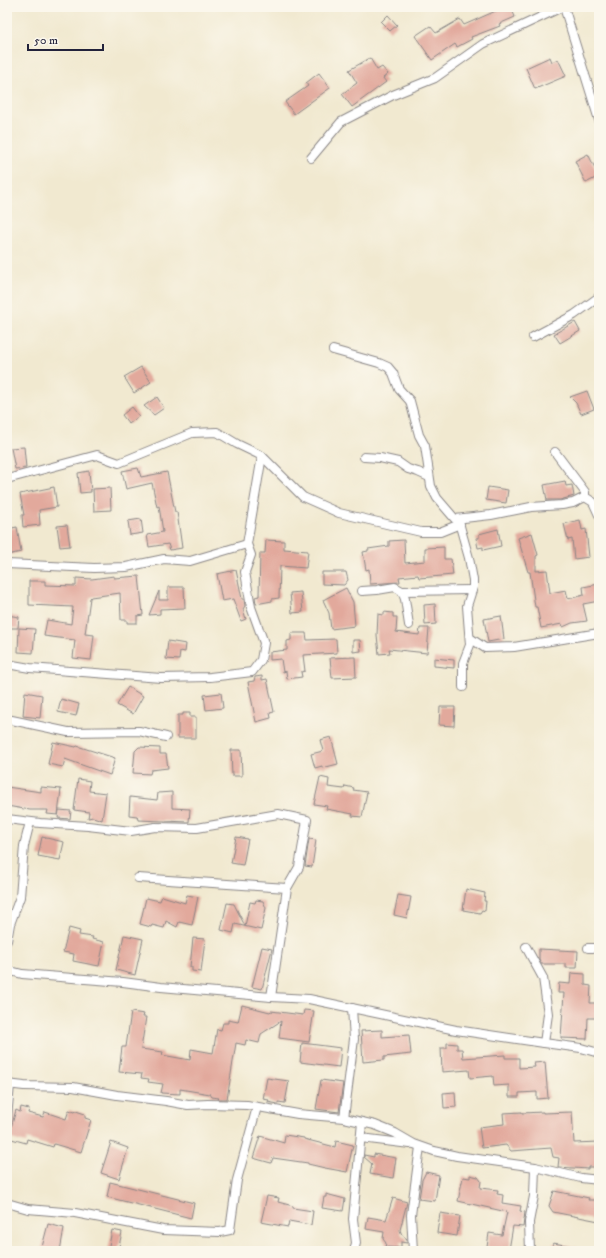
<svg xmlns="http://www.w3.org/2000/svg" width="606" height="1258" viewBox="0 0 606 1258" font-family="'IM FELL DW Pica',serif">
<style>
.building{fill:#e2a99c}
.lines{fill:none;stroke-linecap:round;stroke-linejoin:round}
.street-casing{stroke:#8a8686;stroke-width:10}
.street{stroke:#fff;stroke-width:8}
</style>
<rect width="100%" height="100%" fill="#fbf7ec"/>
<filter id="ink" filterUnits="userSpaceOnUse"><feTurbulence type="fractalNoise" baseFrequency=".025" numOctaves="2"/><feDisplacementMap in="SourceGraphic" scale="8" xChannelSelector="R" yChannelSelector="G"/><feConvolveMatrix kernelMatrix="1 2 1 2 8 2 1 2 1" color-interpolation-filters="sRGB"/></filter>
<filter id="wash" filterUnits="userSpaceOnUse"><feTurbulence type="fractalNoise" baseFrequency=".012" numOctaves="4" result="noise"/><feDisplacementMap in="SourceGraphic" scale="16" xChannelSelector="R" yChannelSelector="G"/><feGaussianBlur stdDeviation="0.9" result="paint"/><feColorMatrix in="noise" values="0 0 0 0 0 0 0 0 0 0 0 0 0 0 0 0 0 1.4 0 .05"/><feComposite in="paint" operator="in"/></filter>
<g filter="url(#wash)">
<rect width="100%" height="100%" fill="#f1e9d0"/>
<g id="blocks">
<!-- building -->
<g class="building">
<path d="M497 7H511L515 17 499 24 500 26 471 37 472 39 457 47 455 44 432 60 415 36 430 26 436 33 460 19 464 25 498 10Z"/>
<path d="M388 15 397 25 390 31 381 22Z"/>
<path d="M550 57 552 62 558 59 566 76 535 89 526 68Z"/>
<path d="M370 58 377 70 382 67 388 74 383 78 386 82 352 107 342 94 357 83 349 70Z"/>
<path d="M319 73 330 88 294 114 285 102 308 86 306 83Z"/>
<path d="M588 154 599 176 586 183 575 161Z"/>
<path d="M575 322 580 331 560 343 554 334Z"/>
<path d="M141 367 151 382 134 393 124 377Z"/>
<path d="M587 391 594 409 581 414 576 403 570 397Z"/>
<path d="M157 397 164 408 154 415 144 406Z"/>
<path d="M132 407 139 416 129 424 122 415Z"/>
<path d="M24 447 26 468 15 469 11 448Z"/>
<path d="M138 468 141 477 167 472 175 512H177L182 548 170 550 168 544 149 547 147 535 163 532 159 506 157 507 152 483 126 489 122 471Z"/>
<path d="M89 471 91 492 80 493 78 473Z"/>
<path d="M565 481 566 486 572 485 574 496 560 500H547L544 485Z"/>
<path d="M54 487 57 507 39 510 40 525 23 527 22 515H24L20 494Z"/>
<path d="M488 487 508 490 506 503 486 500Z"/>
<path d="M110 488 111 510 94 511 93 489Z"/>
<path d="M141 519 143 533 130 535 128 521Z"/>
<path d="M580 520 582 530 586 529 589 557 574 559 572 539 568 540 564 524Z"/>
<path d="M67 525 70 546 60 547 57 526Z"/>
<path d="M17 527 21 552 7 555V529Z"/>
<path d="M498 529 501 546 483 550V547L478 548 476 538H479V534Z"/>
<path d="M532 533 538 555 536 556V571L547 570 550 593 566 590 568 599 584 595 583 587 599 584V601L583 604 587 621 572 623 563 627 562 624 541 628 537 607H535L530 572H528L518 538Z"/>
<path d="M266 540 284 541V549L308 551 306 568 280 566 279 598 272 599V601L256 604 255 597 259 596 260 553H265Z"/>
<path d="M404 540 405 563 425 561V548L444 547V559H451L453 575 419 578 418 575 399 577 400 582 370 584 369 569 366 570 363 552 368 551V549L389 546V541Z"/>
<path d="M236 570 242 599H244L245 606 243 609 246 619 241 621 233 599 222 601 217 574Z"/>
<path d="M322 572H346L348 580 344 585 322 584Z"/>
<path d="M114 576V578L139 576 143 615 137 616V623H127V620H121L120 593 91 597 90 598 85 634 94 635 91 660 73 658 75 640 44 636 47 620 71 624 73 607 29 605V581H45V585L76 586V578L92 579Z"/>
<path d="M168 587H184L185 608 160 609V614L149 615 159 591V600H168Z"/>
<path d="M346 588 353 602 355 626 331 629 329 613 323 600Z"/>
<path d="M301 592 303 612 292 613 290 593Z"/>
<path d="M435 604 436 624 425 625 424 605Z"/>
<path d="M384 612 393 613V617H397L396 632 419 635 420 628H429L427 653 389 649 390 653 379 654 377 635 378 614 384 615Z"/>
<path d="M7 615 19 617 18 628H7Z"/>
<path d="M501 616 504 639 488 642 484 619Z"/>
<path d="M19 628 35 629 33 653 18 652Z"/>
<path d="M291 633H306L307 640 336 639 337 653 303 655 305 671 301 672 302 677 287 679 286 671 283 672 281 659 270 660V652L287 650V641L291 640Z"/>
<path d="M353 640H360L361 651 353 652Z"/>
<path d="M168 641 186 644 185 652 180 651 179 660 166 659Z"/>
<path d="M355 657 356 677 332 678 330 658Z"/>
<path d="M434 658 454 660V668L434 666Z"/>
<path d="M262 676V680L267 679 274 712 270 713 271 718 256 722 248 682 254 681 255 677Z"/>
<path d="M128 687 143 696 133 714 117 705Z"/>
<path d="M25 692 42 695 40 718 23 716Z"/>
<path d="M221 693 223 708 206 710 204 695Z"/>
<path d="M61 699 79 704 76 716 58 712Z"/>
<path d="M440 707H455L454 726 439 725Z"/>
<path d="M183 713H190V717H196V738H178V715H183Z"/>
<path d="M331 737 338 764 322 768V766L315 768 311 754 323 751 320 740Z"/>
<path d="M53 742 76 747 77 746 115 758 110 775 65 759 63 767 48 764Z"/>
<path d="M139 747 160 748V754H166L168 768 151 770 150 774 133 773 135 751Z"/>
<path d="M231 750H241L242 776H232Z"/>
<path d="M320 777 329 779 328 787 344 789 345 786 354 788 353 790 367 792 362 817 352 816 353 814 326 809 327 806 314 804Z"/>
<path d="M78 779 90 781 89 791 106 793 102 820 93 817 88 818 89 812 74 810Z"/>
<path d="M7 787 41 792V787L61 789 58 815 47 814 48 810H30L7 806Z"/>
<path d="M172 792V808L190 809 189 822 138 820 137 816 129 815 130 797 157 800 158 793Z"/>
<path d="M59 810 71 811 70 819 58 818Z"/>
<path d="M42 837 64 842 60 860 38 856Z"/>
<path d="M236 837 248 839 243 865 231 863Z"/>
<path d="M309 839 316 840 312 867 305 866Z"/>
<path d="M466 889 485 893 484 901H486L485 911 482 910 480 913 463 910Z"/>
<path d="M187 895 198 897 192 925 179 922 177 927 166 921 164 928 152 925 151 927 140 924 146 898 160 901 162 896 185 903Z"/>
<path d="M398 895 411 897 407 918 394 915Z"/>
<path d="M256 900 263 901 266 908 261 930 235 924 233 933 221 930 227 903 234 904 245 926 250 902 255 903Z"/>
<path d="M69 928 80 931 79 935 93 937 92 939 104 942 99 966 73 961 74 954 63 952Z"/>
<path d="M124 935 143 939 135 975 116 970Z"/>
<path d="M193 938 205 939 201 972 192 971V967H190Z"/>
<path d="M262 947 272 949 262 989 252 987Z"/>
<path d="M539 949 578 951 577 968H566V964H541L539 960Z"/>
<path d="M571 973 585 974V985L591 986 590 1003H599V1018H588L587 1039 561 1038 564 993H558L559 983 570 984Z"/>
<path d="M242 1005 270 1012 271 1011 303 1015 304 1010 314 1011 309 1042 279 1038 281 1021 261 1034 259 1043 246 1040 245 1045 236 1043 227 1099H218L219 1098 212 1097 210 1094 180 1089V1094L161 1093 163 1084 148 1082 149 1079 141 1078 142 1074 119 1072 122 1047H126L131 1012 144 1014 143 1017H146L141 1049 163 1052 162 1055 190 1060 191 1049 213 1053 217 1029 221 1030 223 1023H228V1020L238 1022Z"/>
<path d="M382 1030V1037L409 1035 411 1054 384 1057V1060L363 1062 361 1031Z"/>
<path d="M302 1043 341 1048 339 1067 300 1062Z"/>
<path d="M447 1043 457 1044V1049H462L463 1058 505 1055V1058H519V1068L535 1067 534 1063 545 1062 548 1098 537 1099V1092L519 1093V1097H509V1085L494 1086 493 1076 470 1078 469 1070 442 1072 441 1048H447Z"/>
<path d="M267 1078 289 1081 285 1103 278 1102V1104L268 1102 269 1100 263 1099Z"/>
<path d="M321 1080 343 1083 339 1112 316 1109Z"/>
<path d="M455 1092 456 1107 444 1108 443 1093Z"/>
<path d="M21 1107 29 1109 28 1113 43 1117 45 1112 66 1119 69 1110 75 1112 76 1111 85 1114V1118L91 1120 81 1152 54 1144 53 1147 27 1139 26 1143 8 1138 16 1110 20 1112Z"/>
<path d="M522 1112V1113L543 1112V1113L572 1112 574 1143 599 1142V1167H588V1169L558 1167 559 1158 553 1157 551 1148 511 1151 506 1145 482 1148 479 1127 504 1124 503 1113Z"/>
<path d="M285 1135 304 1138V1139L335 1147 336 1141 353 1145 347 1172 325 1168 308 1164V1163L273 1158 271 1163 253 1158 260 1136 284 1143Z"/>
<path d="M111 1142 128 1148 119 1179 101 1173Z"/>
<path d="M374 1154 396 1158 393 1178 370 1174 372 1164 364 1157V1155L374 1157Z"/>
<path d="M426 1172 439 1175 435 1201 419 1199 422 1180Z"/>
<path d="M470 1175 478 1177 481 1181 480 1188 498 1190 497 1194 503 1195 502 1203 521 1206 520 1211 525 1212 523 1227 513 1226 509 1250 487 1247 489 1233 502 1235 507 1212 458 1201 463 1177 470 1178Z"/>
<path d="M110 1182 194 1203 191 1218 107 1197Z"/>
<path d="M554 1191 589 1198 588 1200H599V1221L553 1212 549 1206Z"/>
<path d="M326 1194 345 1199 343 1211 322 1208 324 1197H326Z"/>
<path d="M267 1196 279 1198 278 1202 293 1206V1208L313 1211 311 1225 289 1221 288 1227 261 1222Z"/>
<path d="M393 1198 407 1202 400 1230 402 1235 407 1239V1243L401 1242V1248L385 1247 386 1243 383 1239 384 1232 366 1229 368 1217 386 1220Z"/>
<path d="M440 1213 460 1216 457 1236 437 1233Z"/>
<path d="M48 1224 64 1228 60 1251H41Z"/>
<path d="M112 1230 122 1232 118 1251H108Z"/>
<path d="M553 1243 577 1247V1251H554Z"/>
</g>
</g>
</g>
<g filter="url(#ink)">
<use href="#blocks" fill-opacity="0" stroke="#8a8686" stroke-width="1"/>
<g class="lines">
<!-- street casing -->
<g class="street-casing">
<g id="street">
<path d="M564 7 599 120"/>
<path d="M311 158 341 122 393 95 435 78 483 44 562 7"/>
<path d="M533 337 574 315 599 297"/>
<path d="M333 350 379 363 388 367 393 373 399 389 410 401 419 435 425 446 431 486 437 498 455 519 491 515 531 507 562 505 573 503 585 497 593 502 599 515"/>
<path d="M555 452 585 492V497"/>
<path d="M262 456 303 497 339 513 421 532H440L460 524"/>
<path d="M364 457 380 458 398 462 408 469 418 472 429 477"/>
<path d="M7 479 97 455 119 463 192 433 217 432 237 444 262 456 247 544 251 555 245 572 251 607 264 643 261 660 252 672 210 677 161 678 30 668 7 664"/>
<path d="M458 519 469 558 473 580V587L467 606 470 645 463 663V687"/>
<path d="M7 564 94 568 126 567 164 559 190 561 247 544"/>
<path d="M362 591 377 590 395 587 402 591 405 599 409 625"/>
<path d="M402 591 472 590"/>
<path d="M470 638 485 648 514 647 599 633"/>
<path d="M7 719 68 732 139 731 166 737"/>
<path d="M7 819 40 823 88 826 131 831 155 827 197 828 278 814 307 820 299 867 287 888"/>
<path d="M138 878 287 888 271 997"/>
<path d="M7 941 10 924 20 897 24 846 30 822"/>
<path d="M526 947 543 978 548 1014 544 1043 581 1048 599 1053"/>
<path d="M588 948H599"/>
<path d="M7 970 22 974 123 982 161 987 271 997 309 999 456 1030 544 1043"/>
<path d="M7 1084 24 1086 73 1087 117 1095 166 1101 188 1105 208 1104 247 1105 298 1114 344 1118 375 1125 395 1133 414 1144 434 1151 457 1156 535 1167 581 1178 599 1180"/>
<path d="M7 1118 10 1085"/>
<path d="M344 1118 354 1039 352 1008"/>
<path d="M361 1138 410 1144"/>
<path d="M7 1203 28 1209 75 1213 163 1230 220 1232 230 1230 237 1180 257 1107"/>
<path d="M354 1251 356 1243 353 1219 362 1122"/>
<path d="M413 1251 411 1215 420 1147"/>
<path d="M530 1251 529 1222 534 1196 535 1167"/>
</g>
</g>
<!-- street -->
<use href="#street" class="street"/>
</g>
</g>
<!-- margin -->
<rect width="606" height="1258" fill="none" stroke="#fbf7ec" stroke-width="24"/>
<!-- scale -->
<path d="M28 44v6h75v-6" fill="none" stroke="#22223b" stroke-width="2"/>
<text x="34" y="44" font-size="12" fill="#22223b" stroke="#fbf7ec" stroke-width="3" paint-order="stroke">50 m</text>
</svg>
